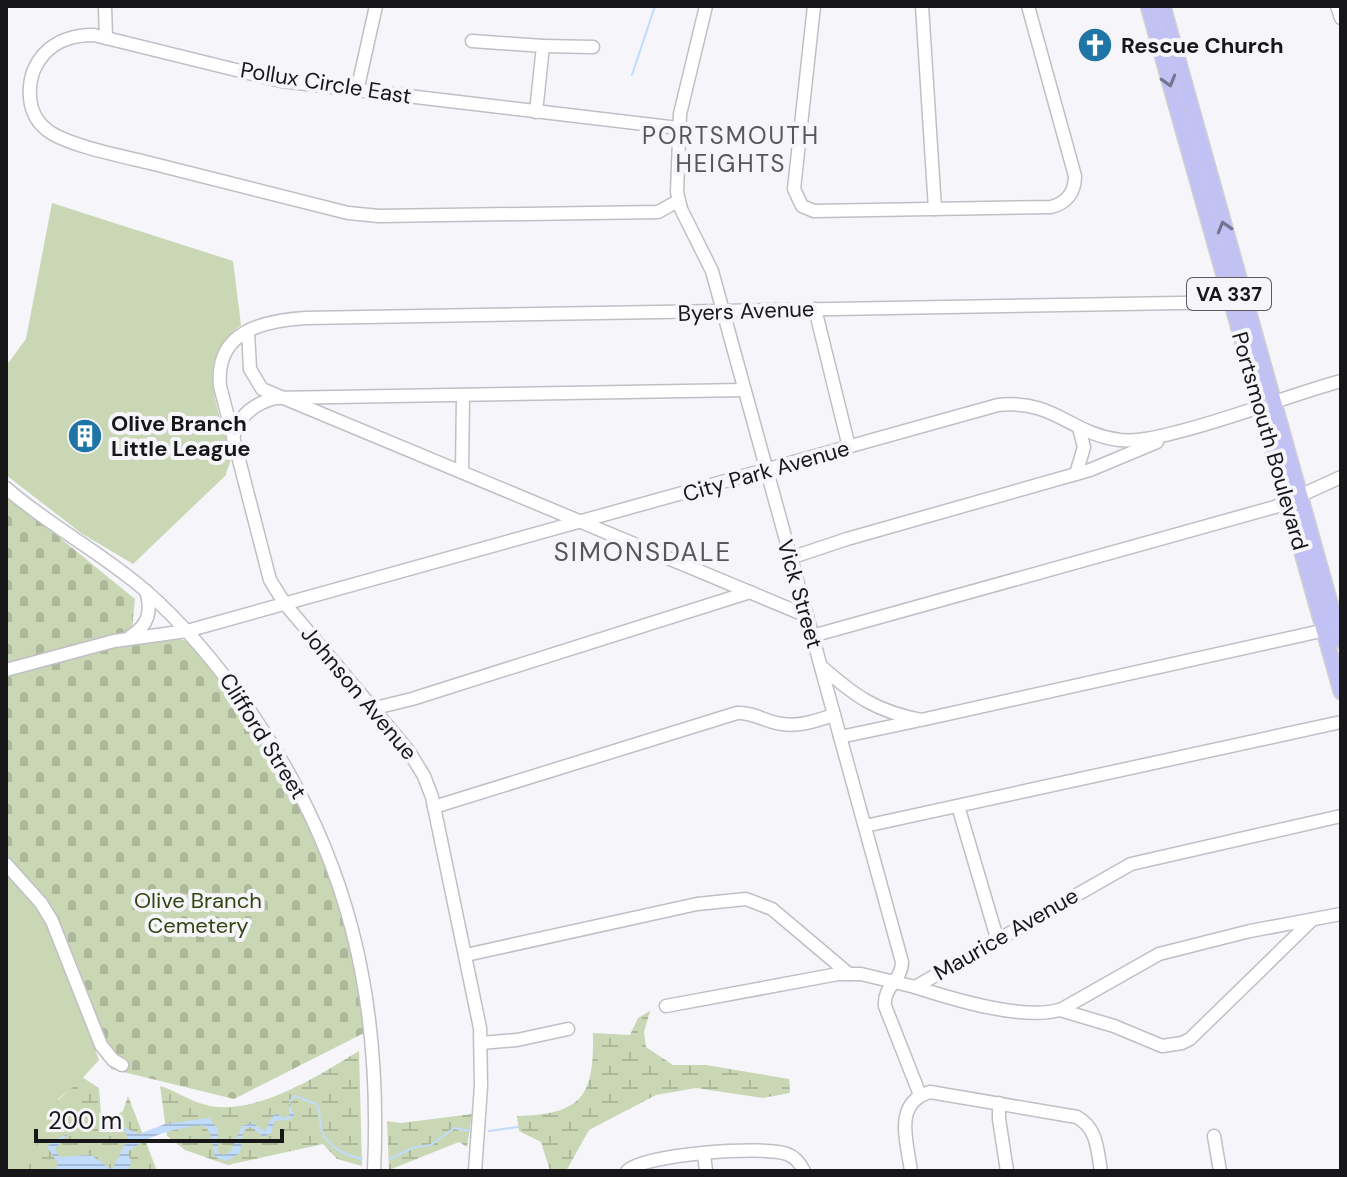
<svg xmlns="http://www.w3.org/2000/svg" width="1347" height="1177" viewBox="0 0 1347 1177" font-family="'DM Sans',sans-serif">
<style>
.wetland{fill:url(#wetland-marsh)}
.cemetery{fill:url(#cemetery-stones)}
.green{fill:#cad7b5}
.water{fill:url(#water-rules)}
.lines{fill:none;stroke-linecap:round;stroke-linejoin:round}
.stream{stroke:#c1dbfb;stroke-width:2}
.minor-casing{stroke:#c0bfc5;stroke-width:15}
.major-casing{stroke:#d1d0d1;stroke-width:17}
.minor{stroke:#fff;stroke-width:12}
.major{stroke:#c2c1f4;stroke-width:14}
.oneway{stroke:#757491}
.labels{text-anchor:middle;dominant-baseline:central;stroke-width:8;stroke-linejoin:round;paint-order:stroke}
.shield{fill:#f5f5fa;stroke:#5a595c;stroke-width:2}
.shield-label{font-size:20px;font-weight:bold;fill:#171618}
.poi-label{font-size:22px;font-weight:bold;fill:#171618;stroke:#f5f5fa;text-anchor:start}
.street-label{font-size:22px;fill:#171618;stroke:#f5f5fa}
.park-label{font-size:22px;fill:#344310;stroke:#f5f5fa}
.neighbourhood-label{font-size:24px;letter-spacing:2px;fill:#57575b;stroke:#f5f5fa}
.quarter-label{font-size:26px;letter-spacing:2px;fill:#57575b;stroke:#f5f5fa}
</style>
<defs>
<pattern id="wetland-marsh" width="20" height="14" patternUnits="userSpaceOnUse" patternTransform="scale(2)"><rect width="20" height="14" fill="#cad7b5"/><path d="M1 5h8M5 5V1M11 12h8M15 12V8" fill="none" stroke="#adb89b"/></pattern>
<pattern id="cemetery-stones" width="16" height="16" patternUnits="userSpaceOnUse" patternTransform="scale(2)"><rect width="16" height="16" fill="#cad7b5"/><path d="M2 7V4a2 2 0 0 1 4 0v3zM10 15v-3a2 2 0 0 1 4 0v3z" fill="#adb89b"/></pattern>
<pattern id="water-rules" width="6" height="5" patternUnits="userSpaceOnUse" patternTransform="scale(2)"><rect width="6" height="5" fill="#c1dbfb"/><path d="M0 2.5h6" fill="none" stroke="#a5bbd6"/></pattern>
</defs>
<rect width="100%" height="100%" fill="#f5f5fa"/>
<!-- wetland -->
<g class="wetland">
<path d="M650 1011 644 1032 646 1047 673 1065H706L789 1079 790 1093 763 1098 696 1088 656 1095 589 1130 566 1171H550L541 1142 519 1131 517 1116C583 1114 594 1096 593 1033L630 1035 638 1018Z"/>
<path d="M359 1051 362 1166 337 1159 323 1144 228 1165 185 1150 167 1136 160 1086C174 1090 185 1098 199 1103 250 1121 317 1076 359 1051Z"/>
<path d="M82 1077 99 1088 101 1114 107 1120 123 1111 128 1096 157 1171H6V1166L52 1106Z"/>
<path d="M472 1114 467 1147 459 1142 389 1170 387 1121 401 1123Z"/>
</g>
<!-- cemetery -->
<path class="cemetery" d="M6 494 135 599 131 639 147 635 190 641C244 701 295 784 324 859 346 915 356 974 366 1032L234 1099 111 1069 67 951 6 860Z"/>
<!-- green -->
<g class="green">
<path d="M52 203 233 261 241 325C200 355 212 390 224 432 226 439 231 449 231 457 231 462 227 469 226 475L133 564 81 533 6 475V366L26 339Z"/>
<path d="M6 870 34 901 59 949 99 1060 78 1083 59 1098 50 1124 37 1142 33 1163 6 1170Z"/>
</g>
<!-- water -->
<path class="water" d="M289 1101 294 1115 291 1119 274 1121 271 1133 264 1137 251 1127 247 1128 243 1132 240 1153 226 1161 215 1157 210 1132 203 1125C175 1129 151 1133 128 1152L131 1163 128 1171H55L58 1163 47 1147 52 1142 69 1133 55 1149 59 1157 91 1155 112 1170 128 1138 123 1127 139 1134 165 1124 209 1118 218 1129V1153L224 1155 231 1151 242 1126 253 1123 265 1132 271 1118 277 1114 284 1118 289 1116Z"/>
<g class="lines">
<!-- stream -->
<g class="stream">
<path d="M632 75 655 6"/>
<path d="M290 1101 295 1096 316 1104C321 1111 319 1114 320 1122 322 1145 344 1155 362 1159"/>
<path d="M489 1131 518 1127"/>
<path d="M389 1159 415 1147 431 1145 454 1128 470 1131"/>
</g>
<!-- minor casing -->
<g class="minor-casing">
<g id="minor">
<path d="M105 6 106 38"/>
<path d="M706 6 680 114 677 192 681 209 712 271 902 962C902 981 883 986 885 1006L920 1095"/>
<path d="M814 6 794 189 802 206 814 211 1051 207C1067 203 1075 192 1075 176L1028 6"/>
<path d="M922 6 935 209"/>
<path d="M1337 6 1341 18"/>
<path d="M472 41 543 46 536 112"/>
<path d="M543 46 593 47"/>
<path d="M357 91 376 6"/>
<path d="M678 201 658 212 379 216 348 213C280 196 213 179 146 162 121 156 66 145 47 130 24 112 25 75 44 54 58 39 75 35 94 35L281 81 678 128"/>
<path d="M815 309 849 447"/>
<path d="M248 331 250 369 262 389 807 616"/>
<path d="M233 438C238 416 253 404 275 398L743 390"/>
<path d="M462 472 463 395"/>
<path d="M1076 474 1084 447 1079 428"/>
<path d="M6 488C51 527 104 554 147 592 188 628 220 668 250 711 349 854 382 999 374 1171"/>
<path d="M790 558 847 539 1090 470 1157 442"/>
<path d="M131 636C149 625 152 610 146 591"/>
<path d="M812 636 1275 507 1341 477"/>
<path d="M822 667C856 697 876 711 921 720L1330 629"/>
<path d="M6 670 114 641 187 631 998 405C1055 399 1070 434 1120 440 1141 442 1161 436 1181 431 1236 417 1287 396 1341 381"/>
<path d="M371 709 412 699 750 592"/>
<path d="M840 737 916 721"/>
<path d="M958 806 997 938"/>
<path d="M434 807 737 713C754 712 765 722 782 724 799 727 818 720 834 715"/>
<path d="M865 826 1341 722"/>
<path d="M6 864 41 903 52 921 101 1045 113 1060 122 1065"/>
<path d="M466 955 697 904 746 899 772 909 849 974"/>
<path d="M915 987C952 999 1026 1022 1062 1009L1159 954 1250 931 1341 914"/>
<path d="M666 1006 838 974H861L915 987 1131 864 1341 816"/>
<path d="M1060 1010 1114 1026 1162 1046 1182 1043 1190 1039 1312 920"/>
<path d="M481 1043 517 1040 568 1029"/>
<path d="M999 1103V1119L1007 1171"/>
<path d="M1214 1136 1220 1171"/>
<path d="M704 1154 706 1171"/>
<path d="M475 1171 481 1086 480 1028 432 797 424 776 408 750 285 604 270 580 220 386C215 332 261 321 305 318L1239 302"/>
<path d="M627 1171C646 1154 763 1145 787 1154 795 1157 800 1163 804 1171"/>
<path d="M911 1171C907 1141 893 1103 930 1092L1077 1117C1098 1129 1097 1150 1101 1171"/>
</g>
</g>
<!-- major casing -->
<g class="major-casing">
<g id="major">
<path d="M1148 6 1341 692"/>
<path d="M1163 6 1341 641"/>
</g>
</g>
<!-- minor -->
<use href="#minor" class="minor"/>
<!-- major -->
<use href="#major" class="major"/>
</g>
<!-- one-way arrows -->
<defs><path id="oneway-chevron" d="M-2-3.5L2.5 0L-2 3.5" fill="none" stroke-width="1.6" stroke-linecap="round" stroke-linejoin="round" transform="scale(2)"/></defs>
<g class="oneway">
<use href="#oneway-chevron" transform="translate(1169 81) rotate(74)"/>
<use href="#oneway-chevron" transform="translate(1224 227) rotate(-106)"/>
</g>
<!-- icons -->
<defs>
<g id="church-disc" transform="scale(1.8)"><circle r="9.5" fill="#1f75a5" stroke="#f5f5fa"/><path d="M-1.2-6h2.4v3.5h3.3v2.4h-3.3V6h-2.4V-.1h-3.3v-2.4h3.3Z" fill="#fff"/></g>
<g id="building-disc" transform="scale(1.8)"><circle r="9.5" fill="#1f75a5" stroke="#f5f5fa"/><path d="M-4-6H4V6H1V3H-1V6H-4ZM-2.5-4.3h1.7v1.8h-1.7ZM.8-4.3h1.7v1.8H.8ZM-2.5-1h1.7V.8h-1.7ZM.8-1h1.7V.8H.8Z" fill="#fff"/></g>
</defs>
<g fill-rule="evenodd">
<use href="#church-disc" x="1095" y="45"/>
<use href="#building-disc" x="85" y="436"/>
</g>
<g class="labels">
<!-- shield labels -->
<rect class="shield" x="1187" y="278" width="84" height="32" rx="6"/>
<g class="shield-label">
<text x="1229" y="294">VA 337</text>
</g>
<!-- poi labels -->
<g class="poi-label">
<text x="1121" y="45">Rescue Church</text>
<text x="111" y="423">Olive Branch<tspan x="111" dy="25">Little League</tspan></text>
</g>
<!-- street labels -->
<g class="street-label">
<text transform="translate(326 83) rotate(9)">Pollux Circle East</text>
<text transform="translate(746 311) rotate(-2)">Byers Avenue</text>
<text transform="translate(1270 441) rotate(74)">Portsmouth Boulevard</text>
<text transform="translate(766 471) rotate(-16)">City Park Avenue</text>
<text transform="translate(800 594) rotate(74)">Vick Street</text>
<text transform="translate(359 693) rotate(50)">Johnson Avenue</text>
<text transform="translate(263 736) rotate(58)">Clifford Street</text>
<text transform="translate(1006 934) rotate(-30)">Maurice Avenue</text>
</g>
<!-- park labels -->
<g class="park-label">
<text x="198" y="900">Olive Branch<tspan x="198" dy="25">Cemetery</tspan></text>
</g>
<!-- neighbourhood labels -->
<g class="neighbourhood-label">
<text x="731" y="135">PORTSMOUTH<tspan x="731" dy="28">HEIGHTS</tspan></text>
</g>
<!-- quarter labels -->
<g class="quarter-label">
<text x="643" y="552">SIMONSDALE</text>
</g>
</g>
<!-- border -->
<rect width="1347" height="1177" fill="none" stroke="#171618" stroke-width="16"/>
<!-- scale -->
<path d="M36 1129v12h246v-12" fill="none" stroke="#171618" stroke-width="4"/>
<text x="48" y="1129" font-size="24" fill="#171618" stroke="#f5f5fa" stroke-width="6" paint-order="stroke">200 m</text>
</svg>
